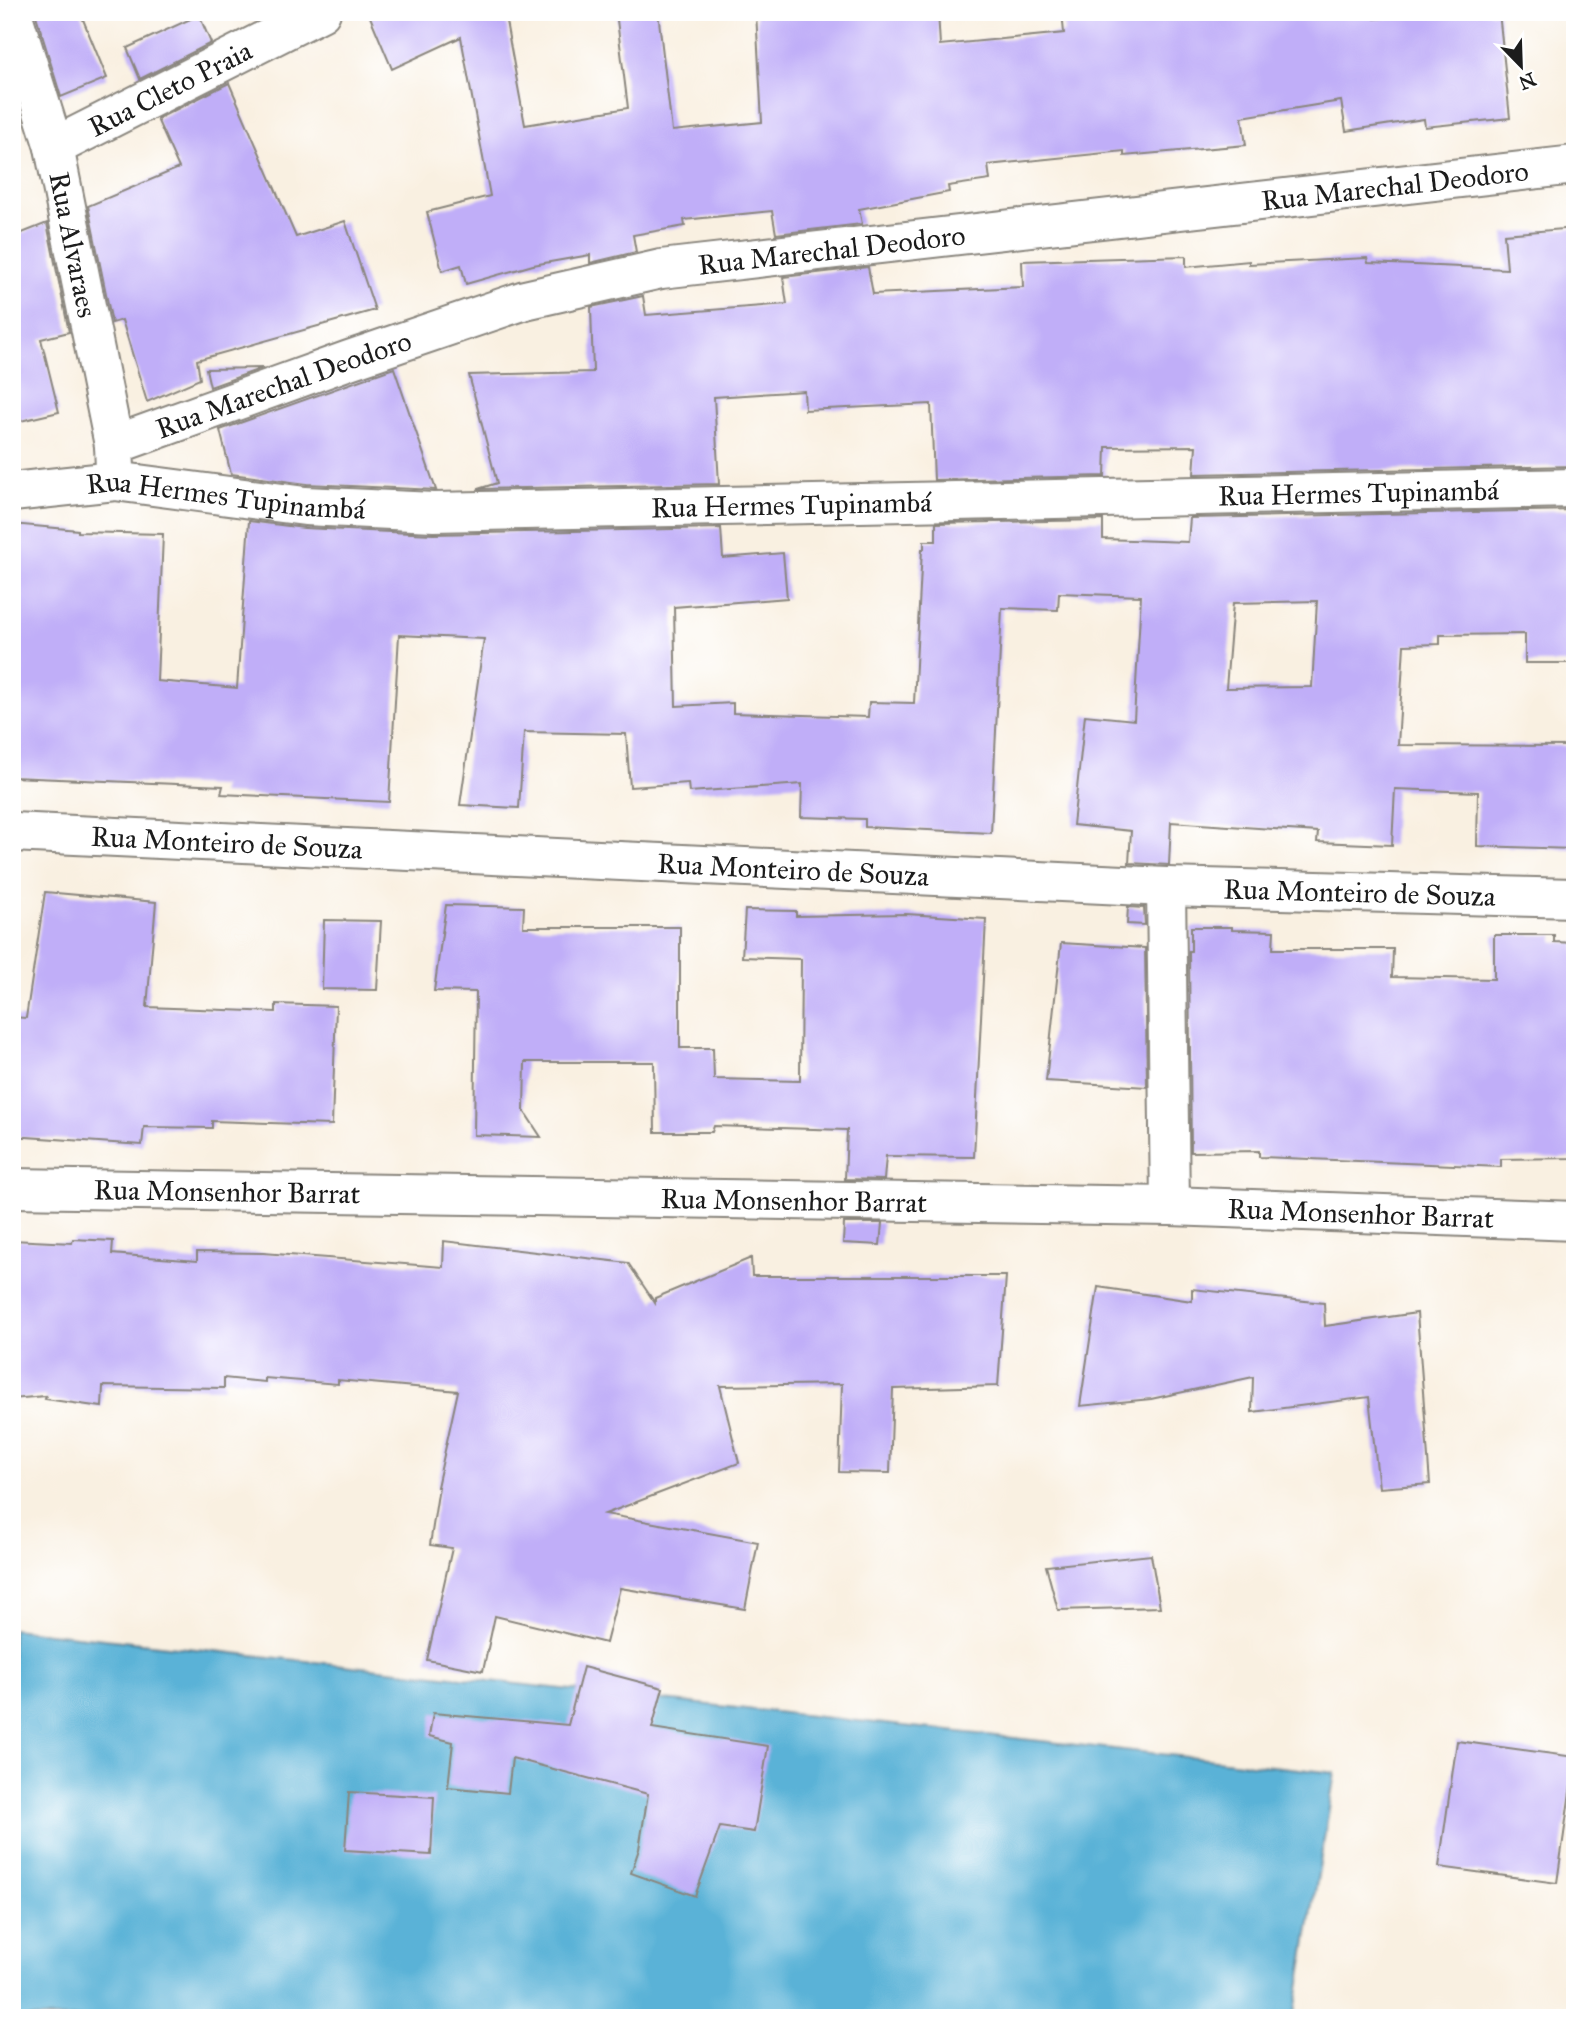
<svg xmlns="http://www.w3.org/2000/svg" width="1587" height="2030" viewBox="0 0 1587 2030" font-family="'IM FELL Great Primer',serif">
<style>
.water{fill:#5ab2d7;stroke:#3b677a;stroke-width:2}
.building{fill:#c0aef8;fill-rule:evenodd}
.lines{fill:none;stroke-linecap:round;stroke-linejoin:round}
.street-casing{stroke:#8a867e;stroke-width:42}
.secondary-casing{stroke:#8a867e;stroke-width:42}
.street{stroke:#fff;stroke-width:38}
.secondary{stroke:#fff;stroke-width:38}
.labels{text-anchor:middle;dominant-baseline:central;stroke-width:7;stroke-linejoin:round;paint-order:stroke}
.street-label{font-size:28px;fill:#1c1c1c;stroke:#fff}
</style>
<rect width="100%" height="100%" fill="#fff"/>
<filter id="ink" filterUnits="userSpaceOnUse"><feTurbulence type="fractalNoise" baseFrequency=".0143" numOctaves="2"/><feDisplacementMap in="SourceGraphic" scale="14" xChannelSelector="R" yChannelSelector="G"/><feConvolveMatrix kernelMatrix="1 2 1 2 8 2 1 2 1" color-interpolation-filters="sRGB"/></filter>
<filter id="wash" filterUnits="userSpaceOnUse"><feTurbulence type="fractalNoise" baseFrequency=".00686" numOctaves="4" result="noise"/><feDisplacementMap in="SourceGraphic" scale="28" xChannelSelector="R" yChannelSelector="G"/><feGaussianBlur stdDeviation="1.57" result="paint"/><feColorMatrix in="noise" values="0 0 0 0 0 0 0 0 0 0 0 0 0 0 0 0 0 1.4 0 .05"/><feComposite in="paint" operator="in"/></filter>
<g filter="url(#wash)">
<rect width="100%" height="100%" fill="#f9f0e1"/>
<!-- water -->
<path class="water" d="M12 1629 1335 1773 1294 2018H12Z"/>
<g id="blocks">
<!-- building -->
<g class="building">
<path d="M35 12H80L107 78 61 97Z"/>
<path d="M368 12H514L505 16 525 125 628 108 616 12H658L672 131 762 122 756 12H938L940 45 1064 33 1062 12H1374L1375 19 1443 12H1499L1510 118 1425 127 1424 119 1346 131 1341 101 1242 117 1246 145 1124 156V151L988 165 990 180 948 186 949 192 859 209 862 224 776 234 772 211 684 220 685 226 633 235 636 252 590 263V255L533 265 466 284 461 265 442 271 427 212 490 196 461 37 392 69Z"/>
<path d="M199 15 211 43 140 79 127 48Z"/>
<path d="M229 83 296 237 345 221 375 310 197 360 200 379 147 402 122 320 112 323 88 206 179 168 157 119Z"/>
<path d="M12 87 20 113 12 116Z"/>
<path d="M47 223 69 332 41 339 59 412 12 423V237Z"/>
<path d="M1575 228V466L1194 474 1196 446 1106 447 1105 476 934 480 931 404 805 410 804 391 714 397 719 484 478 489 497 483 469 375 593 372 591 307 643 296 646 315 787 304 783 277 868 267 873 294 1023 287 1022 261 1186 256V267L1249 261V264L1367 258 1368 263 1507 269 1504 234Z"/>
<path d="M263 368 210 387 206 369Z"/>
<path d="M394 368 436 490 307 484 231 474 220 430Z"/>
<path d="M1575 510V663H1525V634L1440 635V644L1404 645 1398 745 1575 746V849L1477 846 1478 792 1395 789 1392 845 1317 842 1318 832 1171 822 1169 865 1129 863 1131 831 1073 825 1085 715 1134 720 1141 596 1059 593 1058 610 1002 608 991 833 865 827V819L801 817 802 784 689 792 688 783 630 787 626 734 524 732 519 808 460 805 484 639 399 635 389 802 221 794 223 786 12 777V524L78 530V532L163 534 157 681 237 688 249 521 304 528 433 534 721 528 723 558 783 553 787 598 674 607 676 706 733 703V713L868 717 869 702 914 703 922 549H924V541H936V523L1103 520V539L1188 542 1190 518ZM1317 601 1312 687 1226 688 1233 603Z"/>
<path d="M45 892 156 902 147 1007 276 1012V1004L336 1006 332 1125 212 1121V1128L144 1127 142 1145 12 1136V1017L26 1018Z"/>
<path d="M446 905 524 907 523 927H680V1048H713L714 1079 800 1081 801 959 742 957 745 910 796 911V916L906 914 986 919 974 1157 886 1156 884 1180 845 1179 847 1130 714 1126 712 1132H655L654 1062H525L524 1111 541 1137 474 1135 476 992 434 991Z"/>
<path d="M1128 907 1144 908 1145 925 1127 924Z"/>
<path d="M324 920 381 921 377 990 322 989Z"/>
<path d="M1191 927H1232V930L1274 931 1273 949H1393L1392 977 1494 979V935H1554V942L1575 943V1158L1501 1159V1167L1259 1157V1151L1191 1152 1189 951H1191Z"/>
<path d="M1061 943 1145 948 1147 1087 1046 1081Z"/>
<path d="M844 1223H882L880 1245 843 1243Z"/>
<path d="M73 1239 113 1241 112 1254 197 1261V1252L263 1253 443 1267 444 1241 628 1263 655 1303V1298L751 1258 752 1276H1006L998 1386 893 1389 890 1473 839 1472 842 1384 720 1386 739 1463 605 1514 758 1542 745 1609 620 1588 606 1643 495 1616 483 1671 427 1660 452 1548 430 1545 439 1487H437L458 1391 338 1380V1384L265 1378V1382L224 1378V1388L103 1386 102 1407 45 1399 46 1396 12 1399V1240L72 1243Z"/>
<path d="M1098 1287 1192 1301V1289L1324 1303 1325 1326 1417 1313 1430 1484 1379 1488 1369 1397 1252 1412 1253 1377 1151 1399 1080 1406Z"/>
<path d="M1151 1555 1160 1607 1058 1610 1046 1566Z"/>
<path d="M583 1667 663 1688 652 1728 768 1746 754 1832 720 1827 695 1896 631 1873 639 1849 648 1794 512 1758 508 1793 448 1787 453 1742 429 1736 433 1713 568 1725Z"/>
<path d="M1457 1741 1575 1757 1557 1883 1439 1867Z"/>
<path d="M349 1792 434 1797 431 1855 345 1850Z"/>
</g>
</g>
</g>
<g filter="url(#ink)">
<use href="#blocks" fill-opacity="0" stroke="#8a867e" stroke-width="2"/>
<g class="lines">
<!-- street casing -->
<g class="street-casing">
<g id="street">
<path id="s1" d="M12 13 54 147 114 445 115 469"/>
<path id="s2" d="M54 147 321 12"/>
<path id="s3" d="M114 445 349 360 525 300 661 269 1575 165"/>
<path id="s4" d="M12 492 115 481 305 506 434 512 1575 488"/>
<path d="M1166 887 1170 1206"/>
<path id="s5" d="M12 1188 1170 1206 1575 1221"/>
</g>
</g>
<!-- secondary casing -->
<g class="secondary-casing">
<g id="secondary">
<path id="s6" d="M12 832 1166 887 1575 898"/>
</g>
</g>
<!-- street -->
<use href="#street" class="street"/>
<!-- secondary -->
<use href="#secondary" class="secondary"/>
</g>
</g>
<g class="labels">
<!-- street labels -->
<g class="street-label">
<text stroke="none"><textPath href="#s2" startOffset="130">Rua Cleto Praia</textPath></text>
<text stroke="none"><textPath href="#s3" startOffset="1314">Rua Marechal Deodoro</textPath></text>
<text stroke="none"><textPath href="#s1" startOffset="240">Rua Alvaraes</textPath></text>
<text stroke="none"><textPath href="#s3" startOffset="747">Rua Marechal Deodoro</textPath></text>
<text stroke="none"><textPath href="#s3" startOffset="180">Rua Marechal Deodoro</textPath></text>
<text stroke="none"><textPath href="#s4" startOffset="1349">Rua Hermes Tupinambá</textPath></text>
<text stroke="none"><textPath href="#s4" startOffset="215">Rua Hermes Tupinambá</textPath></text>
<text stroke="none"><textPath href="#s4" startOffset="782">Rua Hermes Tupinambá</textPath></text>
<text stroke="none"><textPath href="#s6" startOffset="215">Rua Monteiro de Souza</textPath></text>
<text stroke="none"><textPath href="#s6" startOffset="782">Rua Monteiro de Souza</textPath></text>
<text stroke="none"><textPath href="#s6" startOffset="1349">Rua Monteiro de Souza</textPath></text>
<text stroke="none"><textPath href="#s5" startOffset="215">Rua Monsenhor Barrat</textPath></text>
<text stroke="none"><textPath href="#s5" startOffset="782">Rua Monsenhor Barrat</textPath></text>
<text stroke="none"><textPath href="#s5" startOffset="1349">Rua Monsenhor Barrat</textPath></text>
</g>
</g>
<!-- margin -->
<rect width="1587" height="2030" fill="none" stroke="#fff" stroke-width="42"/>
<!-- north arrow -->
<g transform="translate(1521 66) rotate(157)" stroke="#ffffff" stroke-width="5" paint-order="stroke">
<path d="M0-5L12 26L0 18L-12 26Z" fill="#1c1c1c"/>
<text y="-10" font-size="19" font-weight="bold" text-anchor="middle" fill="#1c1c1c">N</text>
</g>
</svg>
